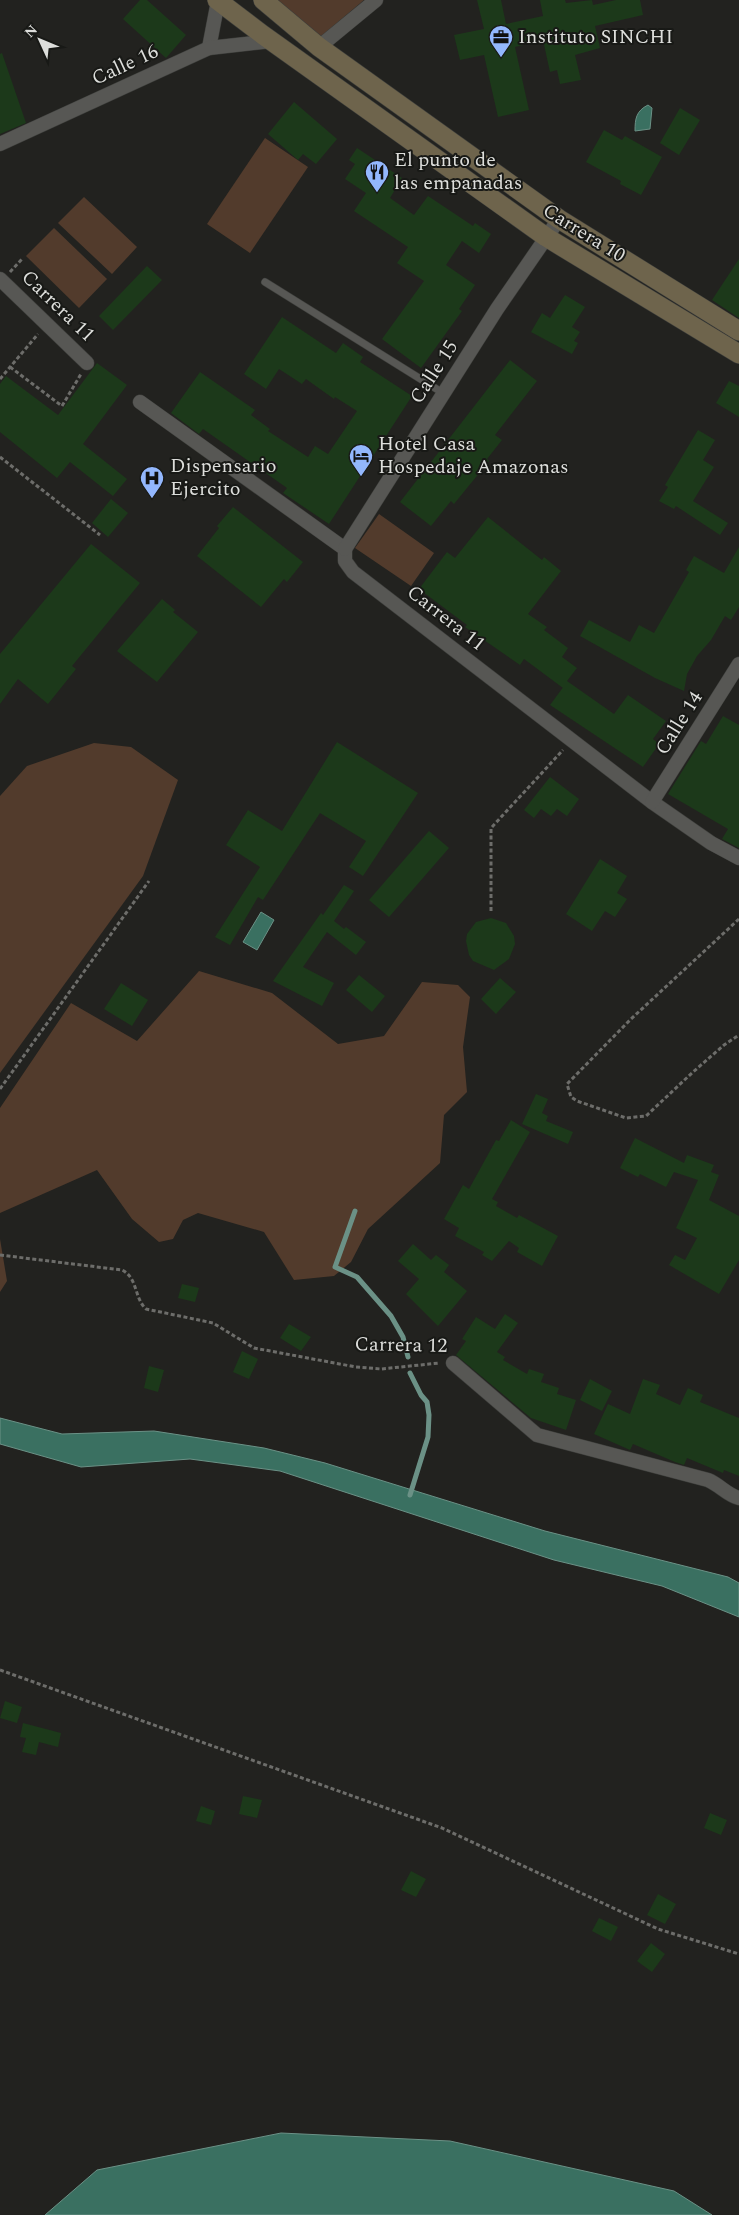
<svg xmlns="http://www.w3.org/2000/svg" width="739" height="2215" viewBox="0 0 739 2215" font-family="Spectral,serif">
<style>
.green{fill:#523b2c}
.water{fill:#3a7061;stroke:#6b9186}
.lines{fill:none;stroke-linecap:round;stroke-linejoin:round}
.stream{stroke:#6b9186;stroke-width:5}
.building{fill:#1c391a}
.lane-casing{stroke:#3d3e3b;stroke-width:8}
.street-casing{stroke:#3d3e3b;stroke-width:15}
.secondary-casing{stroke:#3d3e3b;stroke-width:20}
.path{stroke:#6d6d6a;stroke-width:3;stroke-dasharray:4 2.5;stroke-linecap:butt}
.lane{stroke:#575754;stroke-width:7}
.street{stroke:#575754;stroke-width:14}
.secondary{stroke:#6e644c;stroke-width:19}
.labels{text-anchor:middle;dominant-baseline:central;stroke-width:4;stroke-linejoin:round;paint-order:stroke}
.poi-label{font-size:20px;fill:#dddedb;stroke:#181916;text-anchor:start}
.street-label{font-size:20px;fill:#dddedb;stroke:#181916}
</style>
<rect width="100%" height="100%" fill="#22221f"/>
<!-- green -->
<g class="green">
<path d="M275 0H364L318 39Z"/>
<path d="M265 138 308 167 250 253 207 224Z"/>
<path d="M84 197 137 247 112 274 58 223Z"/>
<path d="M54 228 107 279 79 308 26 256Z"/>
<path d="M379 514 434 553 411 586 355 548Z"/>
<path d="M94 743 131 747 178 780 143 876 0 1073V796L27 766Z"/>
<path d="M199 971 272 993 338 1044 384 1036 422 982 458 985 470 997 463 1047 467 1092 444 1115 440 1163 368 1229 351 1262 334 1276 294 1280 264 1232 198 1213 183 1220 173 1239 159 1242 132 1219 97 1170 0 1213V1108L71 1003 137 1041Z"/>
<path d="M0 1239 7 1281 0 1292Z"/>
</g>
<!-- water -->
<g class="water">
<path d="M648 105 652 108 650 129 635 131C635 119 636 111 648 105Z"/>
<path d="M261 912 274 920 257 950 243 942Z"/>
<path d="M0 1418 62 1434 154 1431 264 1448 325 1463 545 1531 728 1577 739 1583V1617L662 1586 554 1560 280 1471 190 1459 81 1467 0 1444Z"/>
<path d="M281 2133 450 2141 674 2191 712 2215H45L97 2170Z"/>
</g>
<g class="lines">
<!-- stream -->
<g class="stream">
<path d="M355 1211 335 1267 357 1277 391 1316 403 1337 408 1357"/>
<path d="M410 1495 428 1437 429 1415 427 1402 421 1395 410 1373"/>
</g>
</g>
<!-- building -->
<g class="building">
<path d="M140 0H147L186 35 166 58 123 19Z"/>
<path d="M477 0H501L506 24 543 16 540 0H565L566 3 592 0 593 5 616 0H640L643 15 595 26 600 48 575 55 581 80 560 84 557 70 550 72 543 40 515 47 529 110 498 117 484 55 460 60 454 35 484 29Z"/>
<path d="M2 53 26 123 0 134V54Z"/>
<path d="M294 102 337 139 316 164 303 154 298 160 268 134Z"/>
<path d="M680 108 700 120 679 155 660 143Z"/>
<path d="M604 130 622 140 625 136 662 157 641 195 620 184 621 181 586 162Z"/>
<path d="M357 148 402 178 390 198 414 215 428 196 473 226 475 223 491 234 479 253 462 241 446 265 475 285 459 309 462 311 421 368 382 339 424 281 397 263 408 247 354 211 366 193 345 179 355 164 349 160Z"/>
<path d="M739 259V318L712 300Z"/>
<path d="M147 266 162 280 113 330 99 316Z"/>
<path d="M565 295 585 307 572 327 580 332 574 341 578 343 572 354 531 332 542 313 550 318Z"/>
<path d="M282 317 336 353 343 343 363 357 360 362 412 396 329 524 283 493 287 488 203 429 199 434 171 413 200 372 255 410 251 415 270 429 268 431 308 457 315 446 328 454 357 411 335 397 334 399 306 379 302 384 279 369 266 389 244 374Z"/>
<path d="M510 360 537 381 495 435 502 440 487 459 489 461 454 504 451 501 431 526 400 502Z"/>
<path d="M97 363 127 385 83 444 127 479 113 496 70 462 57 478 0 432V384L6 376 58 415Z"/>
<path d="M729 381 739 386V417L716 403Z"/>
<path d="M698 430 715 440 703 460 714 467 693 501 728 523 720 535 676 506 674 509 659 501 668 487 665 485Z"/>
<path d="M111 499 128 513 108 537 92 523Z"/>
<path d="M233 507 303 562 287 582 284 579 261 607 197 556 219 528 217 526Z"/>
<path d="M488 517 542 560 544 557 561 571 528 614 547 627 544 630 568 648 562 657 577 668 567 681 614 714 628 695 666 721 653 739 659 744 643 767 550 705 567 682 563 688 524 659 520 665 465 627 467 625 419 589 447 552 455 558Z"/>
<path d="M91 544 140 583 72 666 76 669 48 704 18 679 0 704V654Z"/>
<path d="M739 547V607L731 620 725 616 711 640 697 656 687 674 684 691 655 678 580 636 589 620 630 642 639 625 654 633 689 572 686 570 694 556 724 573Z"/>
<path d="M162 599 175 610 173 612 198 632 157 682 117 651Z"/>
<path d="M723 716 739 725V848L722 839 728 829 668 794 701 741 706 744Z"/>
<path d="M337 742 418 793 363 876 349 867 366 841 320 813 263 900 258 897 230 945 215 937 260 867 226 845 248 810 282 831Z"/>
<path d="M550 777 579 799 567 816 557 809 551 816 541 809 534 818 524 810Z"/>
<path d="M429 831 449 848 389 917 369 900Z"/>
<path d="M600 859 627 876 617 893 627 899 615 917 605 911 592 931 566 914Z"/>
<path d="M344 885 354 891 334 921 344 929 346 927 366 942 356 955 327 932 303 967 334 983 322 1006 273 981 321 913 323 915Z"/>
<path d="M491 918 506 923 514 936 515 944 509 959 494 970 473 961 469 955 466 941 467 934 476 922Z"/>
<path d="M359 975 385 996 372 1012 346 990Z"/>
<path d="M500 978 516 992 496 1014 481 999Z"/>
<path d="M121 983 148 1000 132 1026 104 1009Z"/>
<path d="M536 1094 548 1099 542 1113 548 1116 546 1121 573 1132 568 1144 522 1124Z"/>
<path d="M511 1120 530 1132 492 1199 498 1202 496 1206 517 1218 519 1215 558 1236 542 1266 517 1252 519 1248 509 1241 492 1261 482 1255 484 1252 455 1236 459 1228 444 1219 463 1185 469 1189 496 1140 499 1141Z"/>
<path d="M635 1138 684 1163 687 1155 714 1165 711 1172 719 1175 709 1200 739 1216V1260L719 1294 669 1265 675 1255 685 1260 697 1238 676 1228 698 1180 674 1172 666 1187 640 1174 638 1177 620 1168Z"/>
<path d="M413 1244 431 1260 436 1255 449 1265 444 1272 467 1291 438 1326 406 1294 419 1279 398 1261Z"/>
<path d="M182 1284 199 1288 195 1302 178 1298Z"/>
<path d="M505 1314 518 1323 497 1352 505 1357 503 1360 527 1374 529 1369 544 1374 541 1382 559 1388 557 1394 576 1400 566 1430 531 1418 456 1355 466 1341 462 1339 476 1317 495 1329Z"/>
<path d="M289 1324 311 1337 301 1351 280 1338Z"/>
<path d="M242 1351 258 1359 249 1379 233 1372Z"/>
<path d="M149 1366 164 1370 158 1392 144 1388Z"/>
<path d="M590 1379 612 1391 602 1411 580 1400Z"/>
<path d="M643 1379 660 1385 656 1394 680 1405 688 1388 703 1395 700 1402 739 1418V1476L724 1470 723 1473 687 1458 684 1465 675 1462 633 1444 630 1450 594 1434 608 1404 630 1414Z"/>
<path d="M5 1701 22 1707 17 1723 0 1718Z"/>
<path d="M23 1723 61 1733 58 1747 39 1742 36 1755 22 1752 26 1738 20 1737Z"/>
<path d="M243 1796 262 1800 257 1818 239 1814Z"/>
<path d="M201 1806 215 1811 211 1825 196 1821Z"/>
<path d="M710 1813 727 1820 721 1835 704 1828Z"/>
<path d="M411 1871 426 1879 416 1897 401 1890Z"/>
<path d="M658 1894 676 1904 665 1924 647 1915Z"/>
<path d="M599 1918 618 1927 611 1941 592 1931Z"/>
<path d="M651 1943 665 1954 652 1972 637 1961Z"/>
</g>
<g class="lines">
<!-- lane casing -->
<g class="lane-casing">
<path id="lane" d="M265 282 443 393"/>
</g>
<!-- street casing -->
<g class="street-casing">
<g id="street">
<path d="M319 47 376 0"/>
<path d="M209 48 218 1"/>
<path d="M0 144 209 48 271 41"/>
<path d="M0 279 87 363"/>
<path d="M140 402 345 549V561L353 572 652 802 711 843 739 858"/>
<path d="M345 549 497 309 559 219"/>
<path d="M652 802 739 664"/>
<path d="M453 1363 537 1435 708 1480C720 1485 727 1495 739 1498"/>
</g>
</g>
<!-- secondary casing -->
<g class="secondary-casing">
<g id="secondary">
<path d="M217 0 263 35 546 237 739 354"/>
<path d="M263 0 319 47 559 219 739 331"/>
</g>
</g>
<!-- path -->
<g class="path">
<path d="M10 272 22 259"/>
<path d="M10 367 62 406 81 374"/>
<path d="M0 379 38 334"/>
<path d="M0 457 100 535"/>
<path d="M491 911V828L563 750"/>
<path d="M739 919 631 1019 567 1084 571 1097 577 1101 626 1118 646 1116 693 1072 724 1045 739 1035"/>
<path d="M0 1089 149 881"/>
<path d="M0 1255 122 1270C138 1278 134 1298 146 1309L213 1323 254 1348 356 1367 381 1369 439 1363"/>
<path d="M0 1670 442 1828 658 1929 739 1954"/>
</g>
<!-- lane -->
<use href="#lane" class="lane"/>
<!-- street -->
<use href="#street" class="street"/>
<!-- secondary -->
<use href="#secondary" class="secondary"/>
</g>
<!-- icons -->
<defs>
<g id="office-pin" transform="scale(1.25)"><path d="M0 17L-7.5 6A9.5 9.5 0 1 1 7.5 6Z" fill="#93b7fd" stroke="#181916"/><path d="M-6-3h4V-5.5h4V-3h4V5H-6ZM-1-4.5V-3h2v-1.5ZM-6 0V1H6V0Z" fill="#111"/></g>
<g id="restaurant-pin" transform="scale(1.25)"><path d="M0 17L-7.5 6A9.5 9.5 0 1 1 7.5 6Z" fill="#93b7fd" stroke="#181916"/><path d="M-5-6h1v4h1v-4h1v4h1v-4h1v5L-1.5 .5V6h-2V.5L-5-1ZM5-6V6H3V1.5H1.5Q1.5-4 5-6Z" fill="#111"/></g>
<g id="hotel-pin" transform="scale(1.25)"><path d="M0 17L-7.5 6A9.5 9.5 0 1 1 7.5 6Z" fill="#93b7fd" stroke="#181916"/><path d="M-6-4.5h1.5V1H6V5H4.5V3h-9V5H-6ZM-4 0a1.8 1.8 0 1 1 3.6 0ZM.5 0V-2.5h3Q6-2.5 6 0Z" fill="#111"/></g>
<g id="hospital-pin" transform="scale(1.25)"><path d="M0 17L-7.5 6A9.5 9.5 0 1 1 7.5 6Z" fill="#93b7fd" stroke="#181916"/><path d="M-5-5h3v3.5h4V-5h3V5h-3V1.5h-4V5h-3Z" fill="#111"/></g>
</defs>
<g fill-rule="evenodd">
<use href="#office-pin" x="501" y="37"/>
<use href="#restaurant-pin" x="377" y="172"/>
<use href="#hotel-pin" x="361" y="456"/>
<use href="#hospital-pin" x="152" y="478"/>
</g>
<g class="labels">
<!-- poi labels -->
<g class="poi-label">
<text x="518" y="37">Instituto SINCHI</text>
<text x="394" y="160">El punto de<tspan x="394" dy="23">las empanadas</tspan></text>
<text x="378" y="444">Hotel Casa<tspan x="378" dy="23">Hospedaje Amazonas</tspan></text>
<text x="170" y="466">Dispensario<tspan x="170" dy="23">Ejercito</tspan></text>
</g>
<!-- street labels -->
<g class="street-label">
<text transform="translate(125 65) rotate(-25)">Calle 16</text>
<text transform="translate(584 233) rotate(32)">Carrera 10</text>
<text transform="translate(58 306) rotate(44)">Carrera 11</text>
<text transform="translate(434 372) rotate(-57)">Calle 15</text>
<text transform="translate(446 618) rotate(38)">Carrera 11</text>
<text transform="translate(679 723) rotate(-58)">Calle 14</text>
<text transform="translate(401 1345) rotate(1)">Carrera 12</text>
</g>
</g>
<!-- north arrow -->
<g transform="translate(40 40) rotate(314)" stroke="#181916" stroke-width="4" paint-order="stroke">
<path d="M0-4L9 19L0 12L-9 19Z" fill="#dddedb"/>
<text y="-8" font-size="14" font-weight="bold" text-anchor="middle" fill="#dddedb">N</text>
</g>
</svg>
